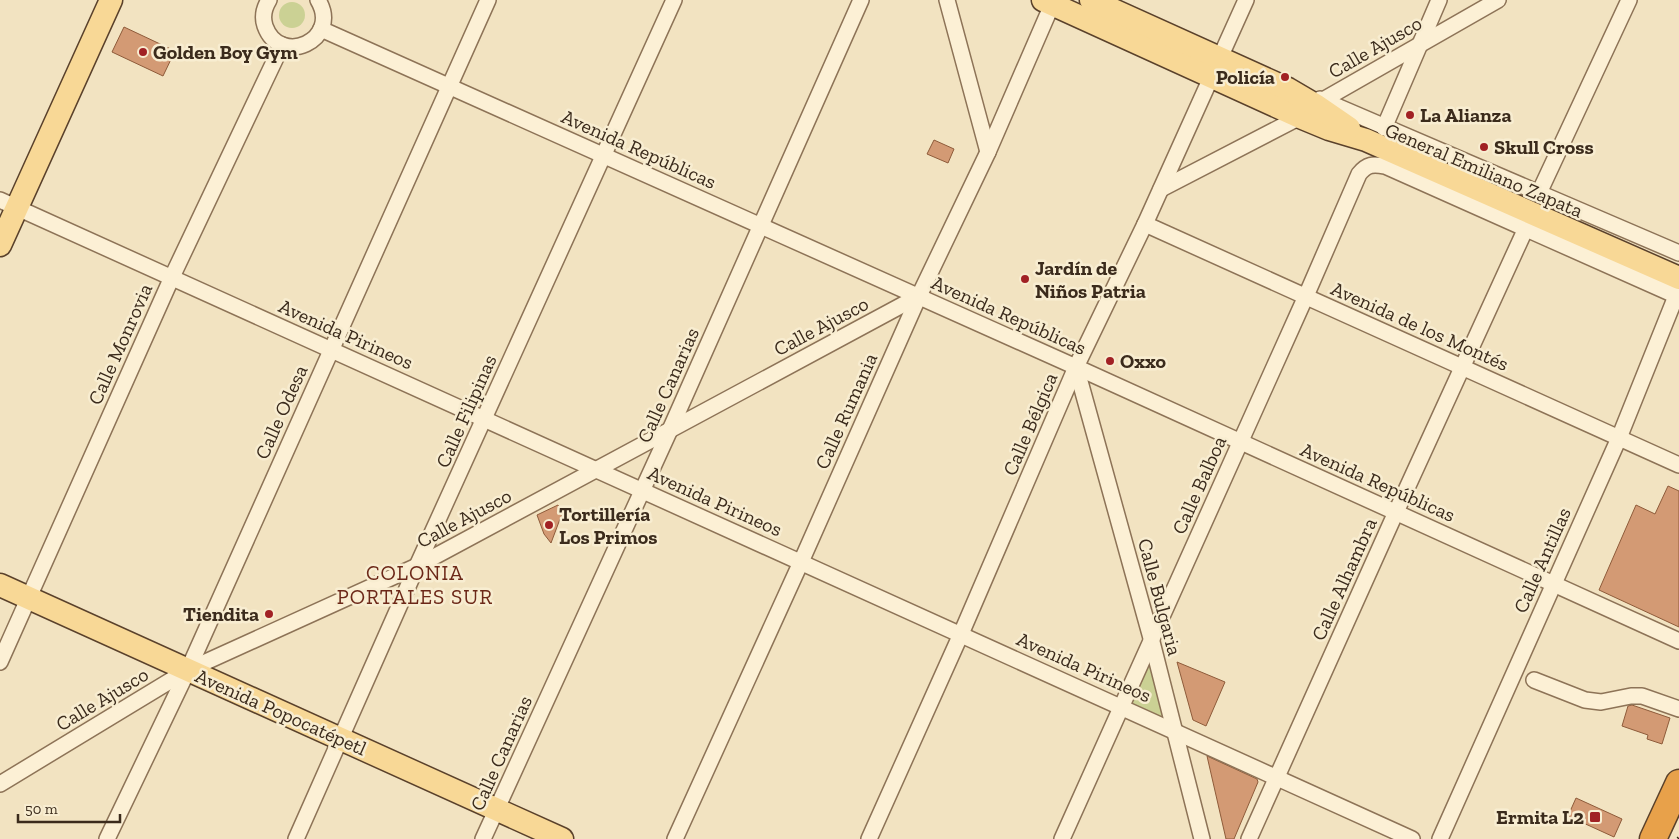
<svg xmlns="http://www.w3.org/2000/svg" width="1679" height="839" viewBox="0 0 1679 839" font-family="'Zilla Slab',serif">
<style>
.green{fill:#cbd194}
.building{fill:#d39a74;stroke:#8e5b3a}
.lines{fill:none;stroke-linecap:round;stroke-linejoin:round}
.street-casing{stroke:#8d7357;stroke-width:18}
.primary-casing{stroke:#5a412b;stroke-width:25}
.highway-casing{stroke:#5a412b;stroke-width:29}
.street{stroke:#fcf0d5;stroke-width:15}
.primary{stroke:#f8d896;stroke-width:22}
.highway{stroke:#e8a14a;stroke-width:26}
.rail{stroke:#3b2b1c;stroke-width:4;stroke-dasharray:9 9;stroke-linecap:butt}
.poi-dot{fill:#a12124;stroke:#f8edd1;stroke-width:2}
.labels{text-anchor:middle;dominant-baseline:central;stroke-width:5;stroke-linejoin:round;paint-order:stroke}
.street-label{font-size:20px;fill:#3b2b1c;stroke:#f8edd1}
.poi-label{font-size:20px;font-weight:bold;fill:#3b2b1c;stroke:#f8edd1;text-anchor:start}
.neighbourhood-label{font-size:21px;letter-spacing:1px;fill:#6c2818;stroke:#f8edd1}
</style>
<rect width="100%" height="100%" fill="#f2e3c1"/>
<!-- green -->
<g class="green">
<circle cx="292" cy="15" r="13"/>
<path d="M1151 638 1174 730 1122 704Z"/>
</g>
<!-- building -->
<g class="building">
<path d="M124 27 175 51 163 76 112 52Z"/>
<path d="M934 140 954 149 948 163 927 154Z"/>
<path d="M1668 486 1679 491V627L1599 590 1636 505 1655 514Z"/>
<path d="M558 505 563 513 560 519 551 543 544 534 537 515Z"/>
<path d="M1177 662 1225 682 1206 726 1193 720Z"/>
<path d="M1632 705 1670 718 1662 744 1647 739 1648 735 1622 726 1628 706Z"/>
<path d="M1207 756 1257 779 1258 782 1234 839H1226Z"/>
<path d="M1576 798 1622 819 1614 837 1568 816Z"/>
</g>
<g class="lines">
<!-- street casing -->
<g class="street-casing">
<g id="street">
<path d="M269 0C264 8 262 17 265 26 280 68 342 40 318 0"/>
<path d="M947 0 988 152"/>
<path d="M321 29 1076 367 1679 641"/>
<path d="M1320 99 1679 253"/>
<path d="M1323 100 1498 0"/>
<path d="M1384 128 1439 0"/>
<path d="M1161 189 1300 117"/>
<path d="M1539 193 1629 0"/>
<path d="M0 200 1412 839"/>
<path d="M1145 224 1679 465"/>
<path d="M1076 367 1151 638 1202 839"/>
<path d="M0 662 172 277 282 45"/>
<path d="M1534 680 1585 700 1601 702 1631 696H1642L1679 709"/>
<path d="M0 784 188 670 417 566 919 296"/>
<path d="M107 839 188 670 488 0"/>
<path d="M296 839 417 566 674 0"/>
<path d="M483 839 669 432 861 0"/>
<path d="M675 839 801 562 919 296 988 152 1054 0"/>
<path d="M869 839 961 634 1076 367 1145 224 1246 0"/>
<path d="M1062 839 1306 296 1359 174C1367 164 1373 164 1385 166L1679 297"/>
<path d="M1249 839 1396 512 1526 228"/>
<path d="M1440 839 1619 438 1676 296"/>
</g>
</g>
<!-- primary casing -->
<g class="primary-casing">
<g id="primary">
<path d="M1043 0 1300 117 1329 129 1366 140 1679 278"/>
<path d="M1091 0 1288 89 1317 106 1349 128"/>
<path d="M0 245 111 0"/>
<path d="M0 585 562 839"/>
</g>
</g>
<!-- highway casing -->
<g class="highway-casing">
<path id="highway" d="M1653 839 1679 783"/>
</g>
<!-- street -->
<use href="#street" class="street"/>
<!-- primary -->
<use href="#primary" class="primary"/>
<!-- highway -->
<use href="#highway" class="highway"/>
<!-- rail -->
<path class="rail" d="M1678 839 1679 838"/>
</g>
<!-- markers -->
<g class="poi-dot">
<circle cx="143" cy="52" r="5"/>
<circle cx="1285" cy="77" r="5"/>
<circle cx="1410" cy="115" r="5"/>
<circle cx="1484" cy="147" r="5"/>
<circle cx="1025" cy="279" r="5"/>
<circle cx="1110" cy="361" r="5"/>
<circle cx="549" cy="525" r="5"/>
<circle cx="269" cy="614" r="5"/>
<rect x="1589" y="811" width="12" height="12" rx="2.5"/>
</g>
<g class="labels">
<!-- street labels -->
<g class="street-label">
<text transform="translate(1375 47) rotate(-30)">Calle Ajusco</text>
<text transform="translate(639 149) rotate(24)">Avenida Repúblicas</text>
<text transform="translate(1484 170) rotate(23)">General Emiliano Zapata</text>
<text transform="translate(1009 315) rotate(24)">Avenida Repúblicas</text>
<text transform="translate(821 326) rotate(-28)">Calle Ajusco</text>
<text transform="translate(1420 326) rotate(24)">Avenida de los Montés</text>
<text transform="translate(346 334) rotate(24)">Avenida Pirineos</text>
<text transform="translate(120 344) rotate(-66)">Calle Monrovia</text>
<text transform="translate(668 385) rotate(-66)">Calle Canarias</text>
<text transform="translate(466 411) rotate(-66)">Calle Filipinas</text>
<text transform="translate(846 411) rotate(-66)">Calle Rumania</text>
<text transform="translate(281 412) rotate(-66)">Calle Odesa</text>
<text transform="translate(1030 424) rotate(-67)">Calle Bélgica</text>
<text transform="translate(1378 482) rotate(24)">Avenida Repúblicas</text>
<text transform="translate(1199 485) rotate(-66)">Calle Balboa</text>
<text transform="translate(715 501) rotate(24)">Avenida Pirineos</text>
<text transform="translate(464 518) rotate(-28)">Calle Ajusco</text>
<text transform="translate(1542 560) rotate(-66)">Calle Antillas</text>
<text transform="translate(1344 579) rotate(-66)">Calle Alhambra</text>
<text transform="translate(1160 597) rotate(75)">Calle Bulgaria</text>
<text transform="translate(1084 667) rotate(24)">Avenida Pirineos</text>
<text transform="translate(102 699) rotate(-31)">Calle Ajusco</text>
<text transform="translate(281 712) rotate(24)">Avenida Popocatépetl</text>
<text transform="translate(501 753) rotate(-66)">Calle Canarias</text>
</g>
<!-- poi labels -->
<g class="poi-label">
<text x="153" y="52">Golden Boy Gym</text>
<text x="1275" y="77" text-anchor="end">Policía</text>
<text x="1420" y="115">La Alianza</text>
<text x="1494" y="147">Skull Cross</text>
<text x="1035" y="268">Jardín de<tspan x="1035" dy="23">Niños Patria</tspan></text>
<text x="1120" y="361">Oxxo</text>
<text x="559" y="514">Tortillería<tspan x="559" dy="23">Los Primos</tspan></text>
<text x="259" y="614" text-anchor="end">Tiendita</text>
<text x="1584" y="817" text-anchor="end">Ermita L2</text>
</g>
<!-- neighbourhood labels -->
<g class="neighbourhood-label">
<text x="415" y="572">COLONIA<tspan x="415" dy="24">PORTALES SUR</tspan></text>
</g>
</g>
<!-- scale -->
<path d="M18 814v8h102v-8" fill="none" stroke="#3b2b1c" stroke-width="2.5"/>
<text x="25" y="814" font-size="15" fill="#3b2b1c" stroke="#f8edd1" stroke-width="4" paint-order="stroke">50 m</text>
</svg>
